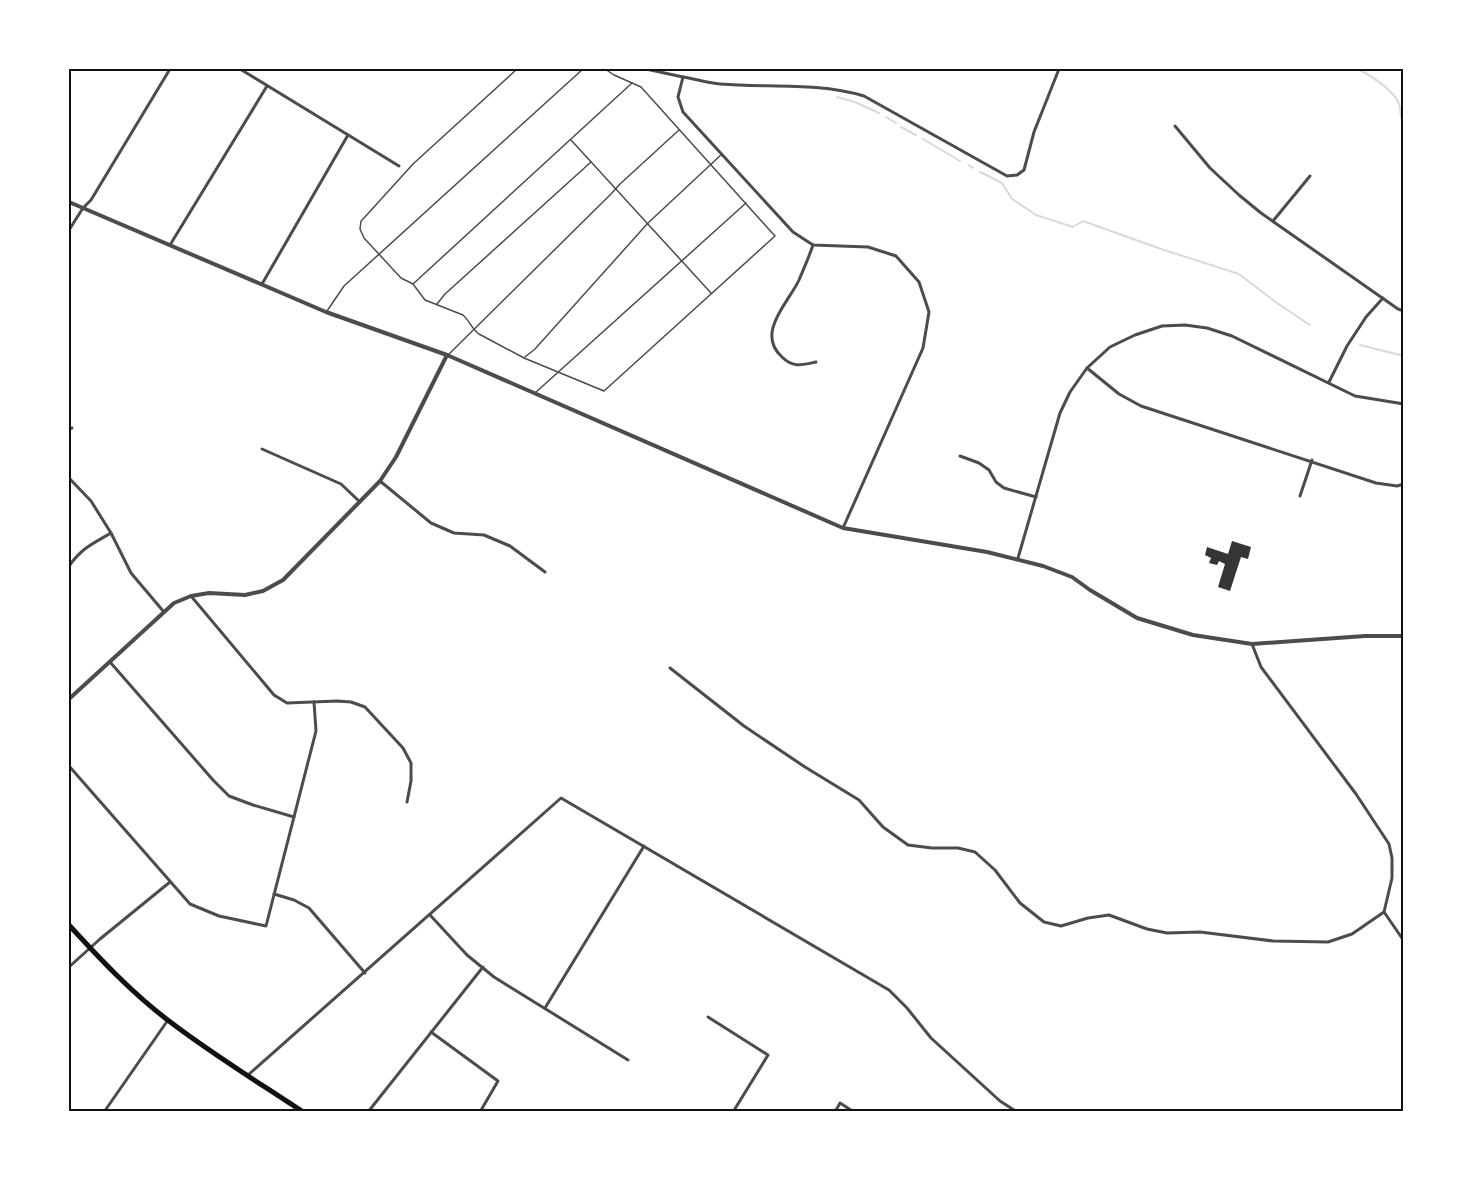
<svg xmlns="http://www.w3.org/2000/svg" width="1473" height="1181" viewBox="0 0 1473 1181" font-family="Lato,sans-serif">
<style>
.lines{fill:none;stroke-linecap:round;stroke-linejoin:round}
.stream{stroke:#d9d9d9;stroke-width:2}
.building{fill:#353535}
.service{stroke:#4c4c4c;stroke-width:1.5}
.minor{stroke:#4c4c4c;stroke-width:3}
.tertiary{stroke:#4c4c4c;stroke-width:4}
.primary{stroke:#111;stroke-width:5}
.neatline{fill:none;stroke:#111;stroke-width:2}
</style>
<rect width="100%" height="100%" fill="#fff"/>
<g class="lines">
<!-- stream -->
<g class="stream">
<path d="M1358 69C1370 75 1395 91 1399 104 1402 112 1398 116 1404 122"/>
<path d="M837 97 855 102 879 113"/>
<path d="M886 117 896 123"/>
<path d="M901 127 916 135"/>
<path d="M923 139 960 161"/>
<path d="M969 165 973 168"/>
<path d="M980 172 1002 183 1012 199 1036 215 1073 227 1083 221 1161 249 1239 274 1277 303 1310 325"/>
<path d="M1360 345 1404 356"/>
</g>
</g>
<!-- building -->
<path class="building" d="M1232 541 1251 547 1248 559 1241 557 1230 591 1218 587 1225 564 1219 561 1217 565 1209 563 1211 558 1205 555 1207 547 1228 554Z"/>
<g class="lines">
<!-- service -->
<g class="service">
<path d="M517 69 413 164 364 218 361 221 360 229 364 238 401 278 413 284 425 300 463 315C470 321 471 328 479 334L524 358 604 391 775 236 641 87 614 75 605 69"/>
<path d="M571 140 711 293"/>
<path d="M413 284 632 83"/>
<path d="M437 304 445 294 591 162"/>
<path d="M327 311 344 286 583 69"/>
<path d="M448 355 611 194 620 184 679 130"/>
<path d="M525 357 535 349 648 223 722 154"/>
<path d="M535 393 746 203"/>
</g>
<!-- minor -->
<g class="minor">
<path d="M240 69 399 166"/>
<path d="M646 69 683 77 678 97 683 112 793 232 813 245 868 247 896 256 919 282 929 312 923 348 843 528"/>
<path d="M683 77C696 79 708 83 720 84 769 88 816 82 864 96L1007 176 1017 175 1024 170 1034 132 1059 69"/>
<path d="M1175 126 1210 168 1239 195 1261 213 1398 309 1404 311"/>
<path d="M1273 221 1310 176"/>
<path d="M69 230 83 208 91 200 170 69"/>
<path d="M170 245 267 86"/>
<path d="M813 245C809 257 804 268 799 280 789 302 755 333 782 357 793 368 802 365 816 362"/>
<path d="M262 284 348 135"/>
<path d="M1087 368 1119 394 1141 406 1376 483 1397 486 1404 484"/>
<path d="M1329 382 1347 346 1366 317 1383 298"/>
<path d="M69 429 72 428"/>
<path d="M262 449 341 484 360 502"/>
<path d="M960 456 979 463 989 470 996 482 1004 488 1036 497"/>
<path d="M69 478 91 501 111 533 131 573 164 612"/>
<path d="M380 481 431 523 454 533 484 535 510 546 545 572"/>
<path d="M1300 496 1312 460"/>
<path d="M1018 558 1060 413 1070 392 1087 368 1110 347 1135 335 1162 326 1185 325 1207 328 1232 336 1355 396 1404 404"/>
<path d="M69 566C82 548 92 544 111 533"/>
<path d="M191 596 274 695 287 703 337 701 351 702 365 707 403 748 411 763V781L407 802"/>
<path d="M1252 644 1261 667 1356 794 1389 844 1392 858V878L1384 912 1404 941"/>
<path d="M110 662 213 780 229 796 253 805 294 817"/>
<path d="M670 668 744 726 805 767 859 800 883 827 908 845 932 848H958L975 852 995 870 1020 903 1044 922 1061 926 1088 918 1109 915 1147 929 1167 933 1200 932 1273 941 1328 942 1352 934 1384 912"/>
<path d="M69 766 190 904 219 916 266 926 316 731 314 702"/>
<path d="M274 894 294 900 309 908 365 973"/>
<path d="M430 915 467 955 494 977 628 1060"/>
<path d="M69 967 100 939 170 882"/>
<path d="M545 1008 644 846"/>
<path d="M708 1017 768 1055 733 1112"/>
<path d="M431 1032 498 1081 480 1112"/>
<path d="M248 1075 561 798 889 990 907 1008 931 1038 1000 1101 1017 1112"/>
<path d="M104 1112 168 1020"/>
<path d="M368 1112 483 967"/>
<path d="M835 1112 840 1103 854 1112"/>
</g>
<!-- tertiary -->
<g class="tertiary">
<path d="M69 202 326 312 447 355 843 528 987 552 1043 566 1072 577 1090 590 1137 618 1193 635 1252 644 1365 636H1404"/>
<path d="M69 699 174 603 191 596 209 593 245 595 263 591 283 580 380 481 396 457 447 355"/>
</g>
<!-- primary -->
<path class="primary" d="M69 925C100 959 132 993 169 1021 212 1054 258 1082 303 1112"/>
</g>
<!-- border -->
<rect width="1473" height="1181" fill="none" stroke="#ffffff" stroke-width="141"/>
<rect x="70" y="70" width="1332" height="1040" class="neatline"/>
</svg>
